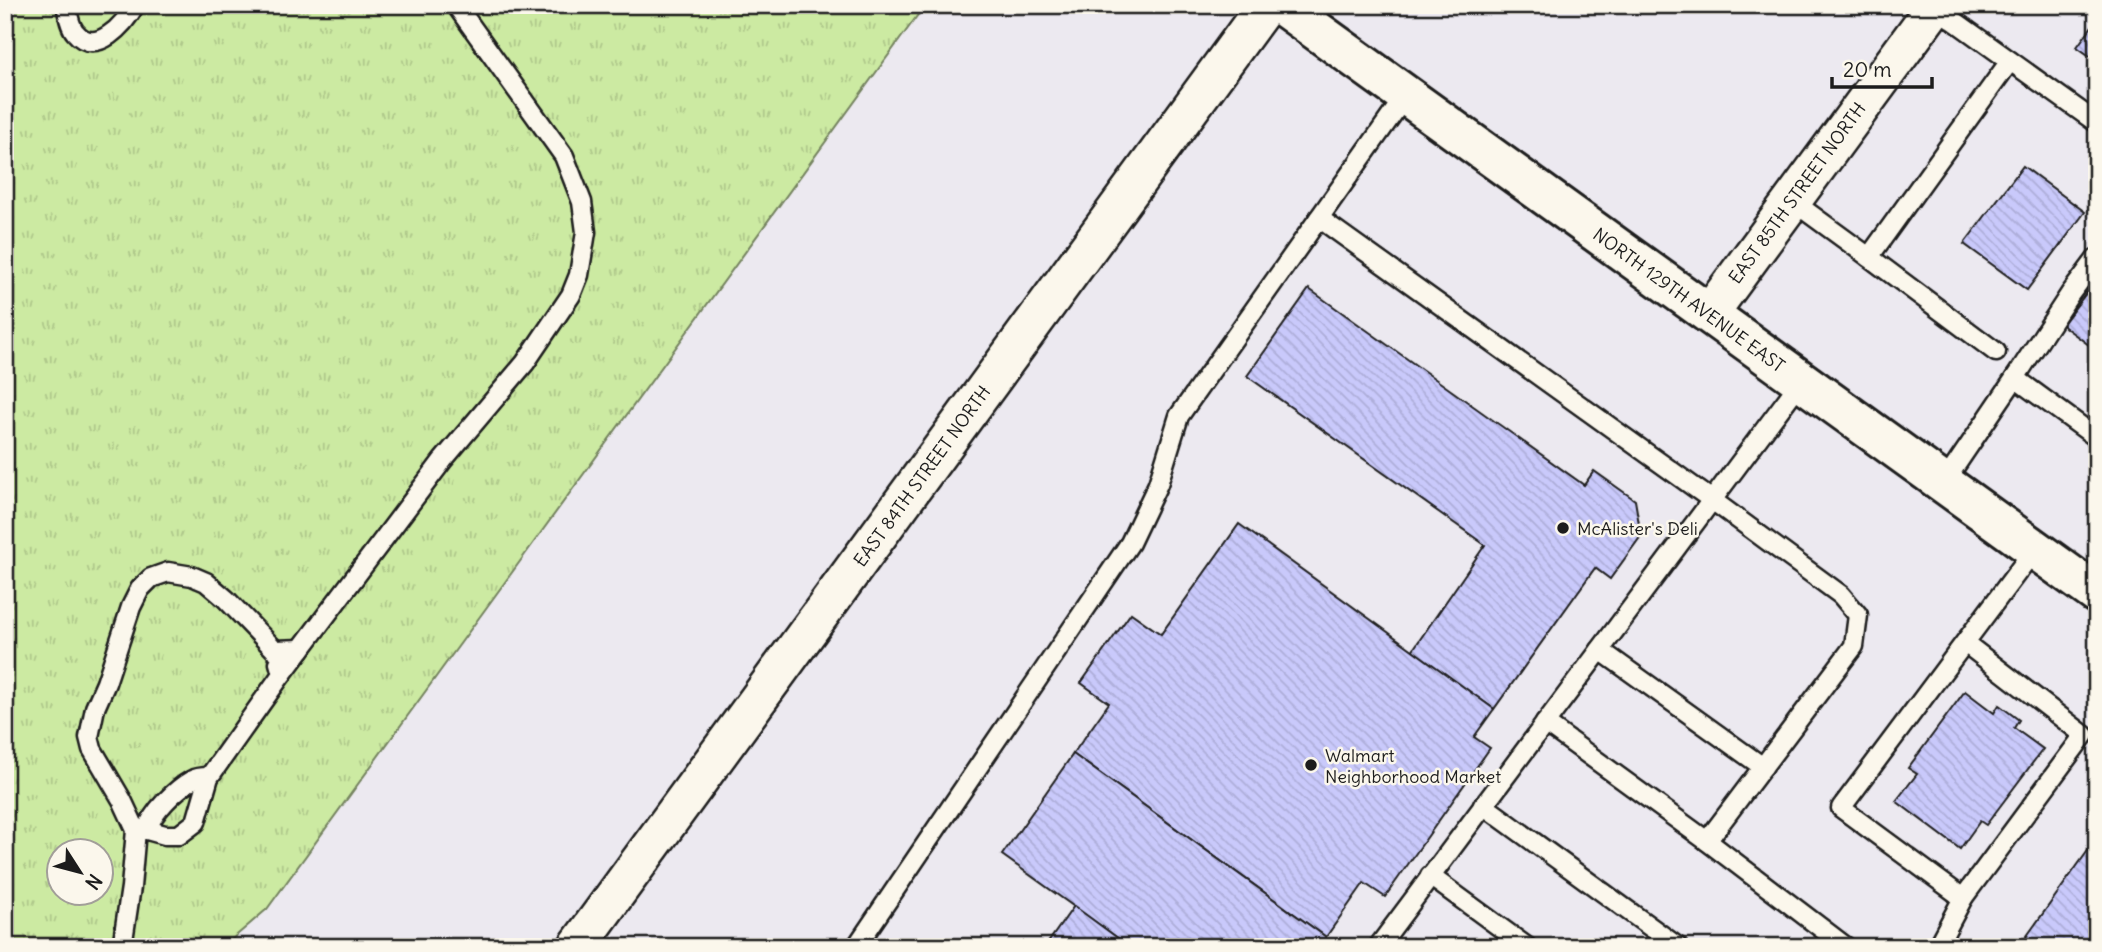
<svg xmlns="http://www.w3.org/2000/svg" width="2102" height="952" viewBox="0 0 2102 952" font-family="Delius,sans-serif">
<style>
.grass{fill:url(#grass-tufts);stroke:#74835f;stroke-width:2;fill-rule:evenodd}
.building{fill:url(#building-back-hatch);stroke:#1c1c1c;stroke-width:2}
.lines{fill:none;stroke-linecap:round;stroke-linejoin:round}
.lane-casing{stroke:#1c1c1c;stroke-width:23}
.street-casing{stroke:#1c1c1c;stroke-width:42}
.secondary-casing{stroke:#1c1c1c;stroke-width:44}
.lane{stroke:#fbf7ec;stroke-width:18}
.street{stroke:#fbf7ec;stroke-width:37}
.secondary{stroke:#fbf7ec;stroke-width:38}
.poi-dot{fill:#1c1c1c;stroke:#fbf7ec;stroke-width:2.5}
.labels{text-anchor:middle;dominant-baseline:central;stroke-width:5;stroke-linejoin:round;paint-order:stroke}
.street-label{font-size:18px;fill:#1c1c1c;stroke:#fbf7ec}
.poi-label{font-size:18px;fill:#1c1c1c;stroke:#fbf7ec;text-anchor:start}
</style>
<defs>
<pattern id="grass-tufts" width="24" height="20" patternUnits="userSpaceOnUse" patternTransform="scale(1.75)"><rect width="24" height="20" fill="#cceaa2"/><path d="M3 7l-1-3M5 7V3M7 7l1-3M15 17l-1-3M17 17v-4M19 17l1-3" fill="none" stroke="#afc88b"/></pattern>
<pattern id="building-back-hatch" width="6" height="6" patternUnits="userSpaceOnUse" patternTransform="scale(1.75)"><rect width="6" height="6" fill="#c9c9fb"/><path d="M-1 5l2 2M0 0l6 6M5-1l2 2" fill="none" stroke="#acacd7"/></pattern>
</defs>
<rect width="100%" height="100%" fill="#ece9f0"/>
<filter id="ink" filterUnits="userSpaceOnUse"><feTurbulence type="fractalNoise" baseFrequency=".0143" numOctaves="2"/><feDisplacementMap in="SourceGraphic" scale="14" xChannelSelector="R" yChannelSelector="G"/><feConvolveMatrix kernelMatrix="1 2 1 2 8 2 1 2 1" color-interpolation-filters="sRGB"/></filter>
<g filter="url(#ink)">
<!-- grass -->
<path class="grass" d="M5 5H925L267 909 223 947H5ZM60 850H102V892H60Z"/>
<!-- building -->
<g class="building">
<path d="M2097 19V61L2077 47Z"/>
<path d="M2023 166 2085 212 2027 290 1964 244Z"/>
<path d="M2097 279V351L2062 325Z"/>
<path d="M1309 289 1584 485 1594 471 1635 500 1641 536 1610 579 1595 568 1494 709 1412 651 1485 545 1247 376Z"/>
<path d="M1239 524 1494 709 1474 737 1490 748 1385 897 1364 883 1326 937 1073 754 1109 703 1081 683 1131 613 1161 634Z"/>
<path d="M1965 691 1994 713 1999 705 2019 720 2014 728 2043 749 1986 825 1980 821 1960 849 1896 801 1917 774 1908 768Z"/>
<path d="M1073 754 1326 937 1319 947H1130L1002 855Z"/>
<path d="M2097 838V944L2094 947H2019Z"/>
<path d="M1074 906 1130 947H1045Z"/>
</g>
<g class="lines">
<!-- lane casing -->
<g class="lane-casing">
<g id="lane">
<path d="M66 5C68 13 69 25 75 32 96 58 125 23 135 5"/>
<path d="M1935 7 2097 123"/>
<path d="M1791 200 1869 257 2010 61"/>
<path d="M1319 218 1712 500 1841 595 1858 615 1854 646 1707 841 1846 947"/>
<path d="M1869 257 1996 352"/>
<path d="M2015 378 2070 294 2097 258"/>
<path d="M1943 484 2015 378 2097 438"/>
<path d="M1600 650 1763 767"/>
<path d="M282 674 443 460 525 363 571 295 579 275 586 232 582 202 564 156 456 5"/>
<path d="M1545 723 1707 841"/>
<path d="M1483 805 1678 947"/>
<path d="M136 830H147L165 835H179L196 822 209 777 282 674 279 663"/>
<path d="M147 830C152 812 176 789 192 780 197 777 204 777 209 777"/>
<path d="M1430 876 1527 947"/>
<path d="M1963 898 1841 808 2034 550"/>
<path d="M122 947 131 887 136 830 122 800 92 749 89 737 95 708 106 683 131 607 140 589 151 578 168 572 192 576 206 582 226 599 275 650 301 649"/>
<path d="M856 947 1130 543 1158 484 1179 416 1406 95"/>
<path d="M1378 947 1801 381"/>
<path d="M1937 947 1963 898 2084 735 1965 643"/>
</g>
</g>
<!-- street casing -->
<g class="street-casing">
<g id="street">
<path d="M1709 314 1936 5"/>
<path d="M577 947 1266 5"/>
</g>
</g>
<!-- secondary casing -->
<g class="secondary-casing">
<path id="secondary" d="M1281 5 2097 594"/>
</g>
<!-- lane -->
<use href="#lane" class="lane"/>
<!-- street -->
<use href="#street" class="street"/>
<!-- secondary -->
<use href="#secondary" class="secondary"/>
</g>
</g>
<!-- markers -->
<g class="poi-dot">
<circle cx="1563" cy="528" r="7"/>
<circle cx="1311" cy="765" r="7"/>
</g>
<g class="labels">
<!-- street labels -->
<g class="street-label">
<text transform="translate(1797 193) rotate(-54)">EAST 85TH STREET NORTH</text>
<text transform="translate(1689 300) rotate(36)">NORTH 129TH AVENUE EAST</text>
<text transform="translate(922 476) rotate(-54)">EAST 84TH STREET NORTH</text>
</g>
<!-- poi labels -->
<g class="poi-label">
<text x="1577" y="528">McAlister's Deli</text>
<text x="1325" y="755">Walmart<tspan x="1325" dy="21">Neighborhood Market</tspan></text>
</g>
</g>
<!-- margin -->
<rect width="2102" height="952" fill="none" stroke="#fbf7ec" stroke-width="28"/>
<rect x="14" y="14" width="2074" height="924" fill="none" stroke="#1c1c1c" stroke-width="2.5" filter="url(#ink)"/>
<!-- north arrow -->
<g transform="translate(80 872) rotate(126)"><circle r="33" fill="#fbf7ec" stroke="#a29f99" stroke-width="2"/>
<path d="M0-5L12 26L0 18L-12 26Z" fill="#1c1c1c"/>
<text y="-10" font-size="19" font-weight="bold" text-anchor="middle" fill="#1c1c1c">N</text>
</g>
<!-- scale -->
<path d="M1832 77v10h100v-10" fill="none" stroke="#1c1c1c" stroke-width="3.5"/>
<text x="1843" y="77" font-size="21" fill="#1c1c1c" stroke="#fbf7ec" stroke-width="5" paint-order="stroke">20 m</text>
</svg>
